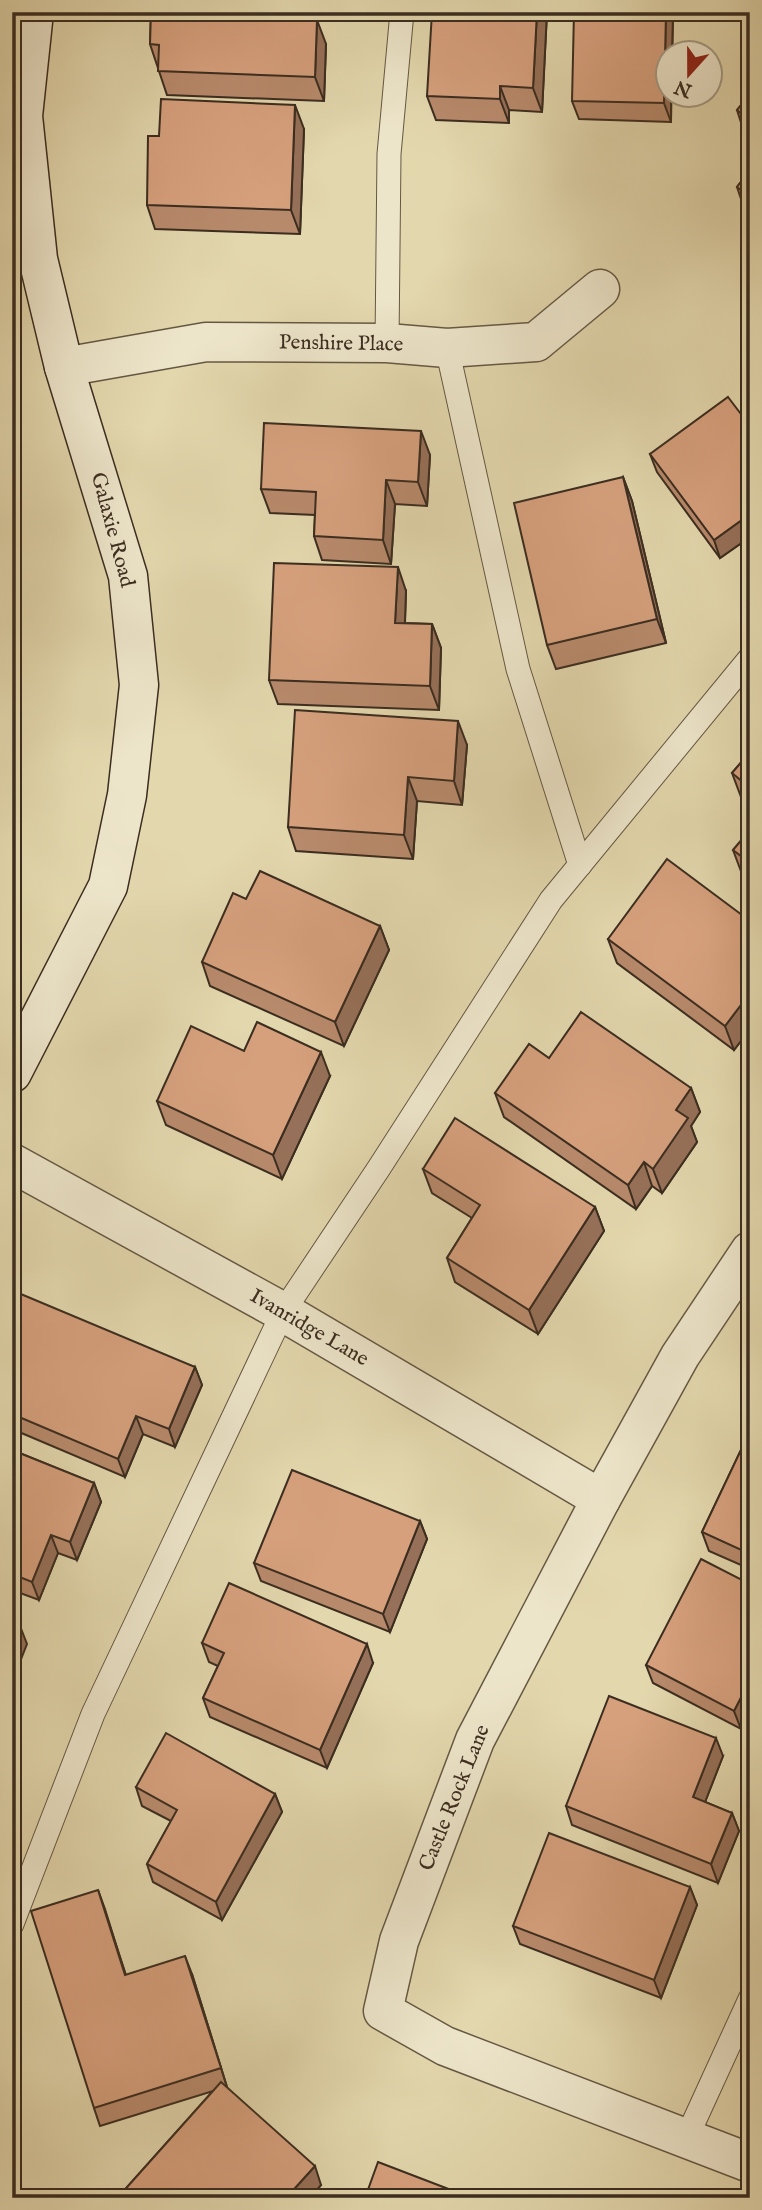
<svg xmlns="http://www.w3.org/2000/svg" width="762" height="2210" viewBox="0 0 762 2210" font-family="'IM FELL English',serif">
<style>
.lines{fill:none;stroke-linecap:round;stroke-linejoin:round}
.lane-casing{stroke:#655843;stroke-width:25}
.street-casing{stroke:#655843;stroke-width:41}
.secondary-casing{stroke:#3b2d20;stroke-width:41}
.lane{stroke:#ede5ca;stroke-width:23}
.street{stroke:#ede5ca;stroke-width:38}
.secondary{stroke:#ede5ca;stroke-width:38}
.wall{fill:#b88a6c;stroke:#3b2d20;stroke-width:2}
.shaded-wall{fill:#967058;stroke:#3b2d20;stroke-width:2}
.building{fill:#d6a07d;stroke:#3b2d20;stroke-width:2}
.labels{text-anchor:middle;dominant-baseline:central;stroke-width:7;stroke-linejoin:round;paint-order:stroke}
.street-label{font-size:21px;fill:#3b2d20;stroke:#ede5ca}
</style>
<rect width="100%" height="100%" fill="#e3d7ad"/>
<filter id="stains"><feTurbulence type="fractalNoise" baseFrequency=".00286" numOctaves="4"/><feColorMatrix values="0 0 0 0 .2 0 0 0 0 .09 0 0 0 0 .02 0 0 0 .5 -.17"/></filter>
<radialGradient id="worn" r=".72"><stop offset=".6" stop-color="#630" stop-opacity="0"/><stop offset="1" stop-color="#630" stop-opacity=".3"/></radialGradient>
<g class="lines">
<!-- lane casing -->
<g class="lane-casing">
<g id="lane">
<path d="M387 343 389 154 402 12"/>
<path d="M447 348 518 669 580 865"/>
<path d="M12 1924 93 1714 283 1312 379 1168 551 900 750 658"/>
<path d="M686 2139 750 1999"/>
</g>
</g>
<!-- street casing -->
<g class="street-casing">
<g id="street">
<path d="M64 367 206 342 387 343 447 348 536 342 600 289"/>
<path d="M12 1163 283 1312 601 1499"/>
<path d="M750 1251 680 1356 601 1499 475 1740 399 1941 383 2011 445 2046 750 2163"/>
</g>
</g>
<!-- secondary casing -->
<g class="secondary-casing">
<path id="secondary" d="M12 1073 108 886 127 795 139 685 128 576 64 367 38 259 23 116 34 12"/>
</g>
<!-- lane -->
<use href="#lane" class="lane"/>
<!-- street -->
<use href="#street" class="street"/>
<!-- secondary -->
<use href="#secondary" class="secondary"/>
</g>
<!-- wall -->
<g class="wall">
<path d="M151 12H298V19L326 44 324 101 167 95 150 44Z"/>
<path d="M547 12 542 112 509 110V123L436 120 427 96Z"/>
<path d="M673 15 671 122 579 119 572 101Z"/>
<path d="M750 94V134L743 129 737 110Z"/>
<path d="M304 129 300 234 155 229 147 205 159 136Z"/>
<path d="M750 170V210L743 205 737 187Z"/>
<path d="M750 426V537L720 558 657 472 650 454Z"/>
<path d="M430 455 427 506 395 504 391 564 322 560 314 536 315 515 270 513 261 489Z"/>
<path d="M623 477 632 501 666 643 556 669 547 645Z"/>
<path d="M406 591 405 623 432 624 441 648 439 710 278 704 269 680Z"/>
<path d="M467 745 462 805 417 801 413 859 296 851 288 827Z"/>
<path d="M750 752V805L741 797 732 773Z"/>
<path d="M750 830V880L742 874 733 850Z"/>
<path d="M246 899 380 926 389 950 344 1046 210 986 202 962Z"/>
<path d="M750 921V1029L734 1050 617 963 608 939Z"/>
<path d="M549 1058 691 1088 700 1112 691 1126 697 1142 662 1193 652 1186 636 1209 504 1117 495 1093Z"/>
<path d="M330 1076 282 1179 166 1125 157 1101Z"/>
<path d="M423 1169 595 1207 604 1231 538 1334 455 1282 447 1258 472 1218 432 1193Z"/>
<path d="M12 1302 195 1367 202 1385 175 1447 143 1434 125 1477 12 1429Z"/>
<path d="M750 1431V1569L709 1551 702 1532Z"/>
<path d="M12 1450 94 1483 101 1502 77 1560 58 1553 39 1600 12 1590Z"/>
<path d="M420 1521 427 1539 390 1632 261 1581 254 1563Z"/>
<path d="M750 1584 741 1729 653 1683 646 1665Z"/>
<path d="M202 1643 373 1663 327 1768 210 1717 203 1698 218 1666 209 1662Z"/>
<path d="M723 1756 705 1802 732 1813 739 1831 718 1883 572 1825 566 1806Z"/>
<path d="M136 1787 275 1794 282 1812 222 1920 153 1882 147 1864 171 1821 142 1806Z"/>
<path d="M690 1887 697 1905 661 1998 520 1944 513 1926Z"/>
<path d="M98 1890 126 1975 192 1974 227 2087H226L321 2185 310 2198H121L120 2195 213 2091 100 2126 94 2108Z"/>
</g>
<!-- shaded-wall -->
<g class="shaded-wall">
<path d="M289 12H298L297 43 288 19Z"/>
<path d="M537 12H547L542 112 533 88Z"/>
<path d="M666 12H672L673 15 672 52H668V94H671V122L664 103Z"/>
<path d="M317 20 326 44 324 101 315 77Z"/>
<path d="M500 86 509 110V123L500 99Z"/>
<path d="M295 105 304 129 300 234 291 210Z"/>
<path d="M421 431 430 455 427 506 418 482Z"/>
<path d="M623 477 632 501 666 643 657 619Z"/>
<path d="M386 480 395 504 391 564 383 540Z"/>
<path d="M750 514V537L720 558 714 540Z"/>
<path d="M398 567 406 591 404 647 395 623Z"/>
<path d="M432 624 441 648 439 710 430 686Z"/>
<path d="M458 721 467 745 462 805 454 781Z"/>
<path d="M408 777 417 801 413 859 404 835Z"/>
<path d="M380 926 389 950 344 1046 335 1022Z"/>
<path d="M750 993V1029L734 1050 725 1026Z"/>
<path d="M321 1052 330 1076 282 1179 273 1155Z"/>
<path d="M691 1088 700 1112 691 1126 697 1142 662 1193 653 1169 676 1110Z"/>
<path d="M644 1162 652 1186 636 1209 628 1185Z"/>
<path d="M595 1207 604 1231 538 1334 529 1310Z"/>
<path d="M195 1367 202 1385 175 1447 169 1429Z"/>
<path d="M136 1416 143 1434 125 1477 118 1459Z"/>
<path d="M94 1483 101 1502 77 1560 70 1542Z"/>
<path d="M420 1521 427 1539 390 1632 383 1614Z"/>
<path d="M51 1535 58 1553 39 1600 32 1582Z"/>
<path d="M20 1626 27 1644 12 1682V1646Z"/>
<path d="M367 1644 373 1663 327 1768 320 1750Z"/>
<path d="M750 1680V1711L741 1729 734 1711Z"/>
<path d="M716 1738 723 1756 700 1815 693 1797Z"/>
<path d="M275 1794 282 1812 222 1920 216 1902Z"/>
<path d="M732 1813 739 1831 718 1883 711 1864Z"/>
<path d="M690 1887 697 1905 661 1998 654 1980Z"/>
<path d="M98 1890 105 1909 131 1993 125 1975Z"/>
<path d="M185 1956 192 1974 227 2087 221 2068Z"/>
<path d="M315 2166 321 2185 310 2198H286Z"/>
</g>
<!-- building -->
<g class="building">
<path d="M151 12H289L288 19 317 20 315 77 158 71 159 45 150 44Z"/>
<path d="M432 12H537L533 88 500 86V99L427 96Z"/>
<path d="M574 12H666L664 103 572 101Z"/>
<path d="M750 94V121L737 110Z"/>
<path d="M161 99 295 105 291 210 147 205 148 136H159Z"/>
<path d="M750 170V197L737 187Z"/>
<path d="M728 397 750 426V514L714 540 650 454Z"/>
<path d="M264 423 421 431 418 482 386 480 383 540 314 536 316 492 261 489Z"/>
<path d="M623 477 657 619 547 645 514 503Z"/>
<path d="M274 563 398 567 395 623 432 624 430 686 269 680Z"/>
<path d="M295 710 458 721 454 781 408 777 404 835 288 827Z"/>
<path d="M750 752V788L732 773Z"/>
<path d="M750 830V863L733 850Z"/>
<path d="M667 859 750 921V993L725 1026 608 939Z"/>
<path d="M260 871 380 926 335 1022 202 962 233 893 246 899Z"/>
<path d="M581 1012 691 1088 676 1110 688 1118 653 1169 644 1162 628 1185 495 1093 529 1044 549 1058Z"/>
<path d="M257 1022 321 1052 273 1155 157 1101 191 1026 244 1051Z"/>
<path d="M455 1118 595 1207 529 1310 447 1258 480 1205 423 1169Z"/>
<path d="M16 1292 195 1367 169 1429 136 1416 118 1459 12 1414V1302Z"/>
<path d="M750 1431V1554L702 1532Z"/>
<path d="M12 1450 94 1483 70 1542 51 1535 32 1582 12 1574Z"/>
<path d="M292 1470 420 1521 383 1614 254 1563Z"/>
<path d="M701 1559 750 1584V1680L734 1711 646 1665Z"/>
<path d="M229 1583 367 1644 320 1750 203 1698 224 1653 202 1643Z"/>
<path d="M12 1623 20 1626 12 1646Z"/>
<path d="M609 1696 716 1738 693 1797 732 1813 711 1864 566 1806Z"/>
<path d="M166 1733 275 1794 216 1902 147 1864 177 1810 136 1787Z"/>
<path d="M549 1833 690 1887 654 1980 513 1926Z"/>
<path d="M98 1890 125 1975 185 1956 221 2068 94 2108 31 1911Z"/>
<path d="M221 2082 315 2166 286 2198H123L120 2195Z"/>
<path d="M378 2162 472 2198H365Z"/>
</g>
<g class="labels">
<!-- street labels -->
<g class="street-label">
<text transform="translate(341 344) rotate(1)">Penshire Place</text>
<text transform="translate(112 530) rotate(75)">Galaxie Road</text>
<text transform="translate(309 1328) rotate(30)">Ivanridge Lane</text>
<text transform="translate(455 1798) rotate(-68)">Castle Rock Lane</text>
</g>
</g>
<!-- margin -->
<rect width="762" height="2210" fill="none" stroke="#e3d7ad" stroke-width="42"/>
<rect x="14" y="14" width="734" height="2182" fill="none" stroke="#3b2d20" stroke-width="3.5"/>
<rect x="21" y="21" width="720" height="2168" fill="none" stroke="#3b2d20" stroke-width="2"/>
<!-- north arrow -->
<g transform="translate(689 74) rotate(201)"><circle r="33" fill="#ede5ca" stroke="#a69b86" stroke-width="2"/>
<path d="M0-5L12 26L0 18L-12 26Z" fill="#8f2418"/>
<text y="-10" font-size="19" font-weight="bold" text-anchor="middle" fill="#3b2d20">N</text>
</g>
<rect width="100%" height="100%" filter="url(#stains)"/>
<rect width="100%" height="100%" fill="url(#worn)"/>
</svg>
